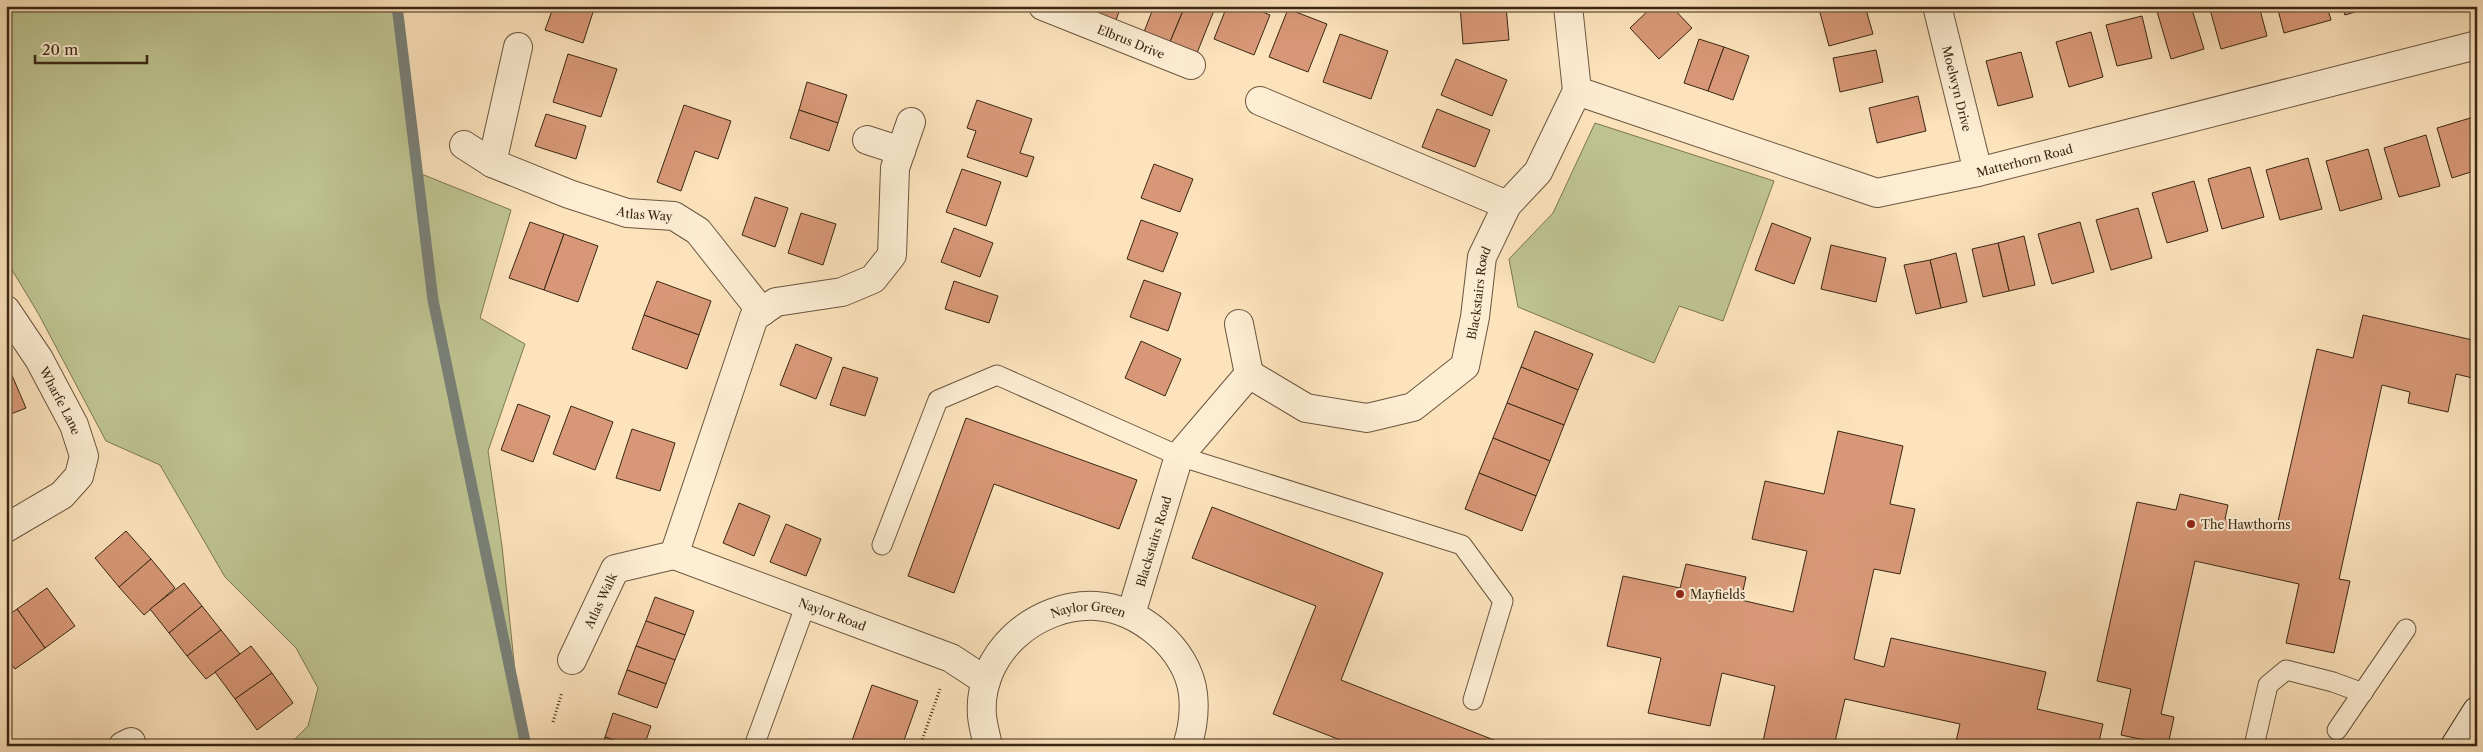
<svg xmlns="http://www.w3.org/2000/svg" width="2483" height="752" viewBox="0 0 2483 752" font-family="'Libre Caslon Text',serif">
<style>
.green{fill:#bec491;stroke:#7c7652}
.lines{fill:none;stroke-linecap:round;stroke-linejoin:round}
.stream{stroke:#798078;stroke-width:11}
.building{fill:#d89877;stroke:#3a2714}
.service-casing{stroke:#6a563e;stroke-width:21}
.minor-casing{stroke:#6a563e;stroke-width:30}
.secondary-casing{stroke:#3a2714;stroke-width:30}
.path{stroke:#3a2714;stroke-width:3;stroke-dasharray:1 2.5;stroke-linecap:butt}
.service{stroke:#fdedd3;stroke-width:19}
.minor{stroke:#fdedd3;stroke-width:28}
.secondary{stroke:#fdedd3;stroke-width:28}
.poi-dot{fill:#8f2418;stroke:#fdedd3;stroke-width:2}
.labels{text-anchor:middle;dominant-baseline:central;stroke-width:4;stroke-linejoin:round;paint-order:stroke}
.street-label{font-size:12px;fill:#3a2714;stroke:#fdedd3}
.poi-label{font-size:12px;fill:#3a2714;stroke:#fdedd3;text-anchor:start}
</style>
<rect width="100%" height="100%" fill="#fce3bc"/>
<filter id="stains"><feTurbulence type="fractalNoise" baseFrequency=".004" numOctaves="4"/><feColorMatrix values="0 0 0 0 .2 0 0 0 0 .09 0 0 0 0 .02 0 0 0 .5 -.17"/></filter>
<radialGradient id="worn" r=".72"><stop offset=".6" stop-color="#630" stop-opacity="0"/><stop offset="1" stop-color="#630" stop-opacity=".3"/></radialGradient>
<!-- green -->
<g class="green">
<path d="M6 6H397L419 173 511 210 480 318 525 344 488 451 502 546 519 710 526 746H288L308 726 318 688 296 648 225 577 160 465 106 441 38 313 6 260Z"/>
<path d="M1595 123 1774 181 1723 321 1679 306 1654 363 1518 307 1509 259 1553 213Z"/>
</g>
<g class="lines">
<!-- stream -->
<path class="stream" d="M397 6 433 300 526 746"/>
</g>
<!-- building -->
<g class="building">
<path d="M547 6H595L583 43 545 30 553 8Z"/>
<path d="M1090 6H1121L1115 23 1088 13Z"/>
<path d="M1154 6H1185L1170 42 1144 32Z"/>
<path d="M1185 6 1215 8 1197 53 1170 42Z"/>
<path d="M1227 6H1248L1270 15 1254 55 1214 39Z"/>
<path d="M1460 6H1506L1509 40 1463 44Z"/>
<path d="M1653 6H1671L1692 28 1659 59 1630 28Z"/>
<path d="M1830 6H1865L1873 34 1829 46 1819 9Z"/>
<path d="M2163 6H2191L2204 49 2171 59 2156 8Z"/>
<path d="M2209 6H2259L2267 36 2221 49Z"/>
<path d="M2277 6H2327L2331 20 2284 33Z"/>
<path d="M2342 6H2375L2345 15Z"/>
<path d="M1288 9 1327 24 1308 72 1269 57Z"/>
<path d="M2142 16 2152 58 2117 66 2106 25Z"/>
<path d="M2091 32 2103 77 2069 87 2056 42Z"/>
<path d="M1340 34 1388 51 1371 99 1323 82Z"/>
<path d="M1699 39 1724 47 1708 91 1684 83Z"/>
<path d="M1724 47 1749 56 1733 100 1708 91Z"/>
<path d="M1876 50 1883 82 1840 92 1833 58Z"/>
<path d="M2021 52 2033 97 1998 106 1986 61Z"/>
<path d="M568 54 617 69 601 117 553 102Z"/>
<path d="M1456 59 1507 80 1492 116 1441 95Z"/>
<path d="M807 82 847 95 838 123 799 110Z"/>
<path d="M1918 96 1926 131 1877 143 1869 108Z"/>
<path d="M977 100 1032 119 1020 153 1034 157 1027 177 967 157 976 131 967 128Z"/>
<path d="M684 105 731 121 718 159 695 151 681 191 657 182Z"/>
<path d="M1437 109 1490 130 1475 167 1422 147Z"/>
<path d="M799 110 838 123 829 151 790 138Z"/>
<path d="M546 114 586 126 576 159 535 146Z"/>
<path d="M2477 116V170L2452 178 2437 128Z"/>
<path d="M2426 135 2440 186 2399 197 2384 148Z"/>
<path d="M2368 149 2382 199 2340 211 2326 161Z"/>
<path d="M2308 158 2322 209 2280 220 2266 170Z"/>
<path d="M1154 164 1193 179 1180 212 1141 198Z"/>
<path d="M2250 167 2264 217 2222 229 2208 179Z"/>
<path d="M962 169 1001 182 986 226 946 212Z"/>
<path d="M2194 181 2208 231 2167 243 2152 193Z"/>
<path d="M755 197 788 208 775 247 742 235Z"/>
<path d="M2138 208 2152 258 2111 270 2096 220Z"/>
<path d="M801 213 836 224 823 265 788 253Z"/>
<path d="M1141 220 1178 233 1163 272 1127 259Z"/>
<path d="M530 222 564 234 544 290 509 278Z"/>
<path d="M2080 222 2094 272 2052 284 2038 234Z"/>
<path d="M1772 223 1811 238 1794 284 1755 270Z"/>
<path d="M954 228 993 243 980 277 941 262Z"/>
<path d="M564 234 598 246 578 302 544 290Z"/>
<path d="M2024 236 2035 285 2009 291 1998 243Z"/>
<path d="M1998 243 2009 291 1983 297 1972 249Z"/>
<path d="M1831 245 1886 258 1876 302 1821 289Z"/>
<path d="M1956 253 1967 302 1941 308 1930 260Z"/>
<path d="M1930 260 1941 308 1916 314 1904 265Z"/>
<path d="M1144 280 1181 293 1168 331 1130 317Z"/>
<path d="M657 281 711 301 699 335 644 315Z"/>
<path d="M954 281 998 296 989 323 945 309Z"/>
<path d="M644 315 699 335 687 369 632 349Z"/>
<path d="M2363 315 2477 341V379L2456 374 2448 412 2408 403 2410 392 2382 385 2339 579 2350 581 2334 653 2286 643 2299 584 2195 561 2161 714 2174 717 2168 745 2121 735 2131 689 2097 681 2137 502 2176 510 2180 494 2228 505 2225 519 2276 530 2317 349 2353 358Z"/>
<path d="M1535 331 1593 354 1578 390 1521 367Z"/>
<path d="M1141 341 1181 359 1165 396 1125 378Z"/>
<path d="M796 344 832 358 816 399 780 385Z"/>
<path d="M8 366 26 408 6 416V367Z"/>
<path d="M843 367 878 378 865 416 830 405Z"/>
<path d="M1521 367 1578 390 1564 425 1507 403Z"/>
<path d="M1507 403 1564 425 1550 461 1493 438Z"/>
<path d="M518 404 550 416 533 462 501 450Z"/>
<path d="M571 406 613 422 595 470 553 454Z"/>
<path d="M966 418 1137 480 1119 529 994 484 954 593 908 576Z"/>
<path d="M632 429 675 443 660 491 616 478Z"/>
<path d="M1838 431 1903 446 1890 504 1915 509 1900 574 1874 569 1854 659 1884 667 1891 638 2046 672 2037 709 2103 724 2098 746H1955L1960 724 1845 699 1834 746H1762L1775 686 1722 673 1710 726 1648 713 1661 658 1607 646 1623 576 1680 588 1686 564 1746 577 1741 600 1793 612 1807 551 1752 539 1765 481 1824 494Z"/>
<path d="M1493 438 1550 461 1536 496 1479 473Z"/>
<path d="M1479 473 1536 496 1522 531 1465 509Z"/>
<path d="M739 503 770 516 754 556 723 543Z"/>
<path d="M1212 507 1383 573 1341 680 1499 742 1497 746H1356L1273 714 1316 606 1192 558Z"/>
<path d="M786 524 821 539 806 576 770 562Z"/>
<path d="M126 531 151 559 119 587 95 558Z"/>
<path d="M151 559 175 588 144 615 119 587Z"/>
<path d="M184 583 202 606 169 633 150 609Z"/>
<path d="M47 588 75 626 45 648 17 609Z"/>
<path d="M655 597 694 611 685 635 646 621Z"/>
<path d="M202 606 221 630 187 656 169 633Z"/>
<path d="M17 609 45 648 15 669 6 657V617Z"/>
<path d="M646 621 685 635 675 660 636 646Z"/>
<path d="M221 630 240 654 206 679 187 656Z"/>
<path d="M251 646 272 673 235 699 215 672Z"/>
<path d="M636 646 675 660 666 684 627 670Z"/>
<path d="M627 670 666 684 657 708 618 694Z"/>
<path d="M272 673 293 703 257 730 235 699Z"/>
<path d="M872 685 918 701 902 746H850Z"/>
<path d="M613 713 651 726 644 746H631L605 737Z"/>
<path d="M605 737 631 746H602Z"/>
<path d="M1735 742 1755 746H1734Z"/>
</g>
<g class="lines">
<!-- service casing -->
<g class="service-casing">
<g id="service">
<path d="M882 545 938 400 997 375 1179 456 1462 545 1503 601 1473 700"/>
<path d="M2337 730 2406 629"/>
<path d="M754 746 806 604"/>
<path d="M2254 746 2268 685 2286 670 2333 682 2363 693"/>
</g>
</g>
<!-- minor casing -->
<g class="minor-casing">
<g id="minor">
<path id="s1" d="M1043 6 1191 65"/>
<path id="s2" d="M1937 6 1978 172"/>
<path id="s3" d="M1577 91 1877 193 1978 172 2477 45"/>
<path d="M1260 101 1507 205"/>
<path d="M867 140 901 151"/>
<path id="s4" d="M464 145 492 163 569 194 627 213 674 216 698 231 762 312"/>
<path d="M492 163 518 47"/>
<path id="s5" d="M6 310 39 359 74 425 84 456 79 476 62 495 6 528"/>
<path d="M1239 324 1249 374"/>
<path d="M674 555 754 317 776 302 842 292 873 279 892 255 895 168 911 122"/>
<path id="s6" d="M674 555 951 658 986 681"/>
<path id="s7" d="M1131 614 1179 456 1249 374 1306 408 1367 418 1413 407 1465 366 1475 317 1482 257 1507 205 1538 172 1577 91 1568 6"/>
<path id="s8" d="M572 660 615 569 674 555"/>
<path d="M123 746 131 742"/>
<path id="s9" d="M988 746C986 736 983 726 982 716 977 653 1036 603 1096 606 1139 608 1188 649 1193 694 1195 712 1193 728 1187 746"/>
</g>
</g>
<!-- secondary casing -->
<g class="secondary-casing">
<path id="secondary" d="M2455 746 2477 711"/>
</g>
<!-- path -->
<g class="path">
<path d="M553 722 562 692"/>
<path d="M920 746 940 689"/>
</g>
<!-- service -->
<use href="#service" class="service"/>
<!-- minor -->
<use href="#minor" class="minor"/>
<!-- secondary -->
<use href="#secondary" class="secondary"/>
</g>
<!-- markers -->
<g class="poi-dot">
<circle cx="2191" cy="524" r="5"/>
<circle cx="1680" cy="594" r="5"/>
</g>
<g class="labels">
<!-- street labels -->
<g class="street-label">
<text stroke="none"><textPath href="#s1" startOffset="95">Elbrus Drive</textPath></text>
<text stroke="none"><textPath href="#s2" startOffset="85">Moelwyn Drive</textPath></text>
<text stroke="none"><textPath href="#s3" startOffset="468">Matterhorn Road</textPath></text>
<text stroke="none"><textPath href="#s4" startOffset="195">Atlas Way</textPath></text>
<text stroke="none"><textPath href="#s7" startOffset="589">Blackstairs Road</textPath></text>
<text stroke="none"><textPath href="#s5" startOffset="106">Wharfe Lane</textPath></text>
<text stroke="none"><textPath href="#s7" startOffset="76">Blackstairs Road</textPath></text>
<text stroke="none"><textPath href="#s8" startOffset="66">Atlas Walk</textPath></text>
<text stroke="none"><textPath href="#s6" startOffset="169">Naylor Road</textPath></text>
<text stroke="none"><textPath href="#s9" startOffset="201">Naylor Green</textPath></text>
</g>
<!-- poi labels -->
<g class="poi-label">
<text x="2201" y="524">The Hawthorns</text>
<text x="1690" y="594">Mayfields</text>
</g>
</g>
<!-- margin -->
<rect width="2483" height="752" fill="none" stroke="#fce3bc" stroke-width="25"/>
<rect x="8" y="8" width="2468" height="737" fill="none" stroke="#3a2714" stroke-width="2.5"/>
<rect x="12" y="12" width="2458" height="727" fill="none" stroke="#3a2714"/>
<!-- scale -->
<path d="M35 55v8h112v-8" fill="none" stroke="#3a2714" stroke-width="2.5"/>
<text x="42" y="55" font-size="15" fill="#3a2714" stroke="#fdedd3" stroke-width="4" paint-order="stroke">20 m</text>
<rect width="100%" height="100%" filter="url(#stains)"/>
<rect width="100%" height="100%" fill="url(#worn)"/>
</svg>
